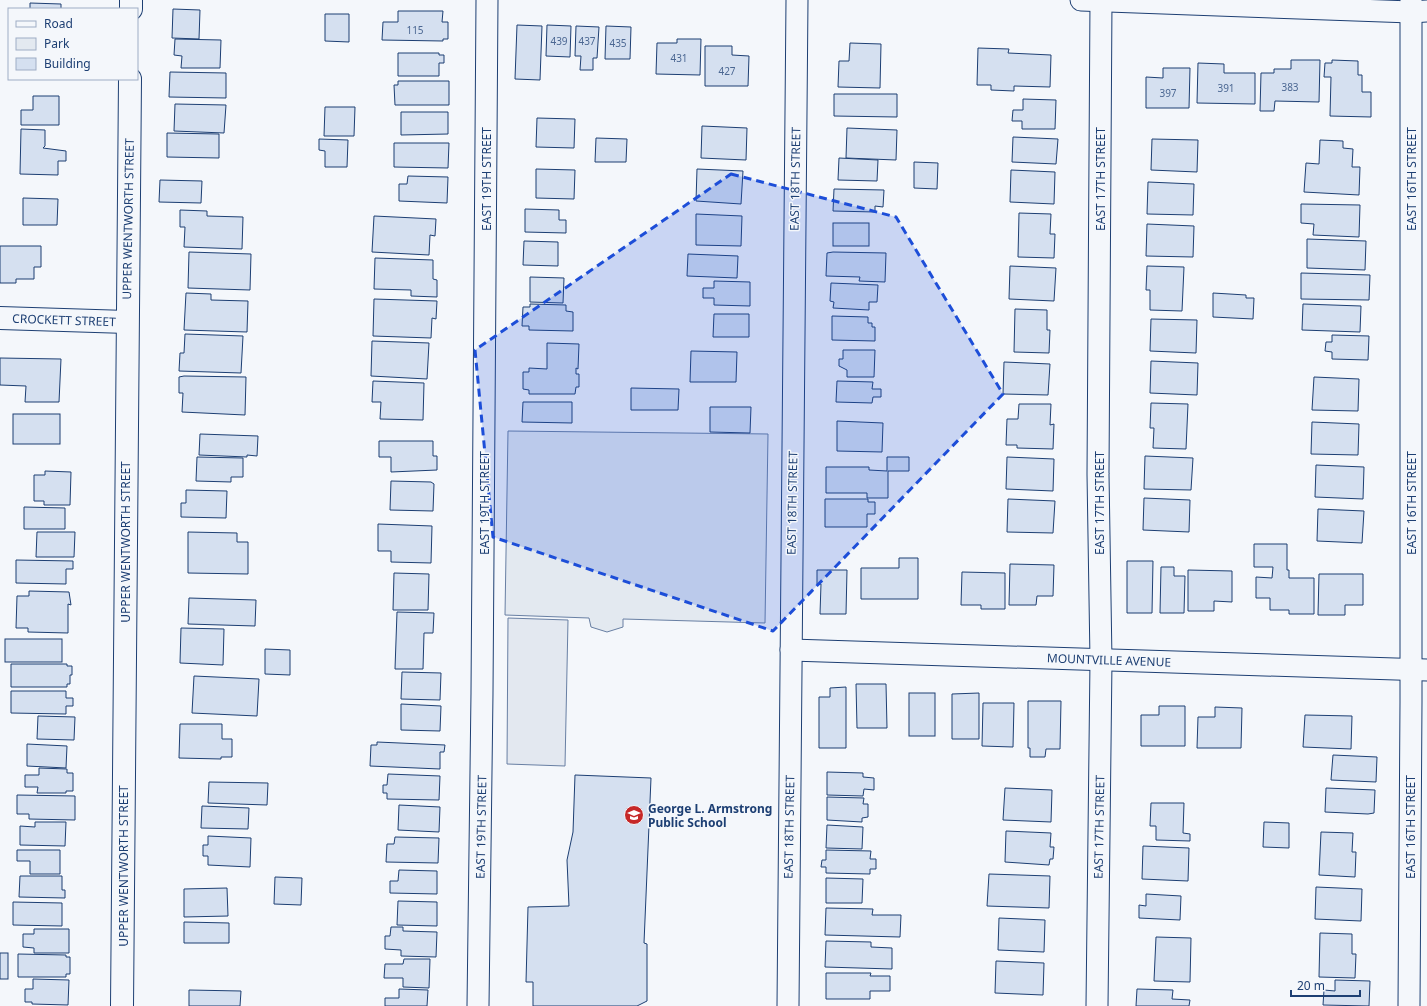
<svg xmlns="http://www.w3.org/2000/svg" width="1427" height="1006" viewBox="0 0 1427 1006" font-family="'Noto Sans',sans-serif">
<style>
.green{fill:#e3e9f0;stroke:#687fa3}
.parking{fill:#e3e8f0;stroke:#687fa3}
.building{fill:#d5e0f0;stroke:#1d3f73}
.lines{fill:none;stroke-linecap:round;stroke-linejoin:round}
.street-casing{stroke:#1d3f73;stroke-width:23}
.secondary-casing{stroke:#1d3f73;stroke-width:24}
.street{stroke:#f4f7fb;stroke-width:21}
.secondary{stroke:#f4f7fb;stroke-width:22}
.marked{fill:#1d4ed8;fill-opacity:0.2;stroke:#1d4ed8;stroke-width:3;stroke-dasharray:8 5;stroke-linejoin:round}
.labels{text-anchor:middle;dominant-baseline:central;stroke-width:3;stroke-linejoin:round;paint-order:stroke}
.number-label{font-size:10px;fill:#4b6792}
.street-label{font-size:12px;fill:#1d3f73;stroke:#f4f7fb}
.poi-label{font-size:12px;font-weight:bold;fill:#1d3f73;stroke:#f4f7fb;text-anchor:start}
</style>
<rect width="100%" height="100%" fill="#f4f7fb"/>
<!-- green -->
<path class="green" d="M508 431 768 434 765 623 623 619V627L607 632 591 627 589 618 505 615Z"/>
<!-- parking -->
<path class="parking" d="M508 618 568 620 565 766 507 764Z"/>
<!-- building -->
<g class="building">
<path d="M30 3 61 4V9H30Z"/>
<path d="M173 9 200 10 199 39 172 38Z"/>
<path d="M398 11H443L442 22H448V39H443V41L382 40 383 22H398Z"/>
<path d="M325 14H349V42L325 41Z"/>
<path d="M517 25 542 26 540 80 515 79Z"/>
<path d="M547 25 571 26 570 57 546 56Z"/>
<path d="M576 26 599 27 597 58H593V70H580L581 56H575Z"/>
<path d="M606 26 631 27 630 59H605Z"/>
<path d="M175 39 221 40 220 68H181L182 56 174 55Z"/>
<path d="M677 39H701L700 75 656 74 657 43H677Z"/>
<path d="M850 43 881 44 880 88 838 87 839 61H849Z"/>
<path d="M705 46H732V55L749 56 748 86H705Z"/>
<path d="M978 48 1009 49 1008 53 1051 55 1050 87 1014 86V91L991 90V85H977Z"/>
<path d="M398 53H439V55H444V63H439V76H398Z"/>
<path d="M1291 60H1320L1319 102 1275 101 1274 111H1260L1261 73H1274V69H1291Z"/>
<path d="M1332 60 1358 61V75H1362V92H1371V117L1330 116 1331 77H1324L1325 63H1332Z"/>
<path d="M1198 63 1224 64V73H1255V104L1197 103Z"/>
<path d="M1163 68H1190L1189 108H1146V77L1163 78Z"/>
<path d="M170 72 226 73V98L169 97Z"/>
<path d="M398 81H449V105H395L394 85H398Z"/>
<path d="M834 94H897V117L834 116Z"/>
<path d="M33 96H59V125H21V110H33Z"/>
<path d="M1023 99 1056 100 1055 129H1022V121H1012L1013 110H1023Z"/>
<path d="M175 104 226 105 224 133 174 131Z"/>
<path d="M325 107H355L354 136H324Z"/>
<path d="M401 112H448V134L401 135Z"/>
<path d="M537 118 575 119 574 148 536 147Z"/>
<path d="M702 126 747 128 746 160 701 158Z"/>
<path d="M847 128 897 130 896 160 846 158Z"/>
<path d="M21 129 45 130V146L43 148 66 151V161H58V175L20 174Z"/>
<path d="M167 133 219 134V158L167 157Z"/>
<path d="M1013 137 1058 139 1056 164 1012 162Z"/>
<path d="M596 138 627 139 626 162H595Z"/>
<path d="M319 139 348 140 347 167H325V151L319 150Z"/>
<path d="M1152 139 1198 140 1197 172 1151 170Z"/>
<path d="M1320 140 1343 141V148L1353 149 1352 167H1360L1359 195 1304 192 1306 163 1319 164Z"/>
<path d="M394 143H449L448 168 394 167Z"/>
<path d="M839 158 878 160 877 181 838 180Z"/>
<path d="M914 162 938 163 937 189 914 188Z"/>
<path d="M536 169 575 170 574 199 536 198Z"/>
<path d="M697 169 743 171 741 204 696 201Z"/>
<path d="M1011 170 1055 172 1054 204 1010 202Z"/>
<path d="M408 176 448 177 447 203 399 201V184H407Z"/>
<path d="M160 180 202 181 201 203 159 202Z"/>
<path d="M1148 182 1194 184 1193 215 1147 214Z"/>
<path d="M834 189 884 190 883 207 875 206V212L833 211Z"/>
<path d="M23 198 58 199 57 225H23Z"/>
<path d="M1301 204 1360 205 1359 237 1313 235 1314 224 1301 223Z"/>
<path d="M525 209 559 210V220H566V233L525 232Z"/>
<path d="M180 210 207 211V216L243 217 242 249 184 247 185 227H180Z"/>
<path d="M1019 213 1051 214 1050 234H1055L1054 258 1018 257Z"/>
<path d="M696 214 742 216 741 246 696 245Z"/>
<path d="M374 216 436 219 435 236 430 235 429 255 372 252Z"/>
<rect x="833" y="223" width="36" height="23"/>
<path d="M1147 224 1194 226 1193 257 1146 256Z"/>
<path d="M1307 239 1366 241 1365 270 1307 268Z"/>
<path d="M524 241 558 242V266L523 265Z"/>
<path d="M0 246H41V267H34V279H16V283H0Z"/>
<path d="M189 252 251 254 250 290 188 288Z"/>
<path d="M833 252 886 253 885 282 859 281 860 277 826 276 827 253Z"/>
<path d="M688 254 738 256 737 278 687 276Z"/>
<path d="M375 258 433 260V279L437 280V297L411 296V290L374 289Z"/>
<path d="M1010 266 1056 268 1054 301 1009 299Z"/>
<path d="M1147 266 1184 267 1182 311 1150 310V290H1146Z"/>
<path d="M1301 273 1370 275 1369 300 1301 299Z"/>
<path d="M530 277 564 278 563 303 530 302Z"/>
<path d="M714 281 750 282V306L714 305V298H703V288H714Z"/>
<path d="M831 283 878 285 877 302H869V310L833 308 834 302 830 301Z"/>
<path d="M186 293 211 294V300L248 301 247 332 184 330Z"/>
<path d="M1213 293 1246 295V298H1254L1253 319 1213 317Z"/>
<path d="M374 299 437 301 436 319 432 318 431 338 373 336Z"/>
<path d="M530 304 566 305V311L573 312V331L529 330V326H522L523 307H530Z"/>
<path d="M1303 304 1361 306 1360 332 1302 330Z"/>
<path d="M1015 309 1047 310V330H1050L1049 353 1014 352Z"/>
<path d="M714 314H749V337H713Z"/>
<path d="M832 316 868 317V323H872V327H875V341L832 340Z"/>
<path d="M1151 319 1197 320 1196 353 1150 351Z"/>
<path d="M185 334 243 336 241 373 179 371 180 353H184Z"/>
<path d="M1332 335 1369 336 1368 360 1332 359V352L1325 351 1326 342H1332Z"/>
<path d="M372 341 429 343 427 379 371 376Z"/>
<path d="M547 343 579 344 578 369 576 368V374H579V387H576L575 394H529V390L523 389V372H529V368L547 369Z"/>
<path d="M843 350H875L874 377H847V370L839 366V359H843Z"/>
<path d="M691 351 737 352 736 382H690Z"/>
<path d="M0 358 61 359 59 402H25L26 386 0 385Z"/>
<path d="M1151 361 1198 363 1197 395 1150 393Z"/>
<path d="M1004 362 1050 364 1048 395 1003 394Z"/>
<path d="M184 376 246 377 245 415 182 412 183 393H179V377Z"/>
<path d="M1314 377 1359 379 1358 411 1312 410Z"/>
<path d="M373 381 424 383 423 420 380 419 381 402H372Z"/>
<path d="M837 381 873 382 872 389H881V397H873L872 403 836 402Z"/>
<path d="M631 388 679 389 678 410H631Z"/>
<path d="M523 402H572V423L522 422Z"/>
<path d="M1151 403 1188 404 1186 449 1153 448 1154 428H1150Z"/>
<path d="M1019 404H1051L1050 425 1054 424 1053 449 1017 448V445H1006L1007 419H1018Z"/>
<path d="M710 407H751L750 433 710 432Z"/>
<rect x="13" y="414" width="47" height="30"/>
<path d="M837 421 883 423 882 452 837 451Z"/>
<path d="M1312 422 1359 424 1358 455 1311 454Z"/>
<path d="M200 434 258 436 257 456 247 455V457L199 455Z"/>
<path d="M379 441H433V456H437V470L391 472V457H379Z"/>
<path d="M1145 456 1193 458 1191 490 1144 489Z"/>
<path d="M197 457 243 458V477H231V482L196 481Z"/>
<path d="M887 457H909V471H888V498H867V493H826V467H869V470L887 471Z"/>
<path d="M1007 457 1054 459 1053 491 1006 489Z"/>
<path d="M1316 465 1364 467 1363 499 1315 497Z"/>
<path d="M45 471 71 472 70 505H44V501H34V475H45Z"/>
<path d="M391 481 431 482 434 484 433 511 390 510Z"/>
<path d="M186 490 227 491 226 518 181 517V503H186Z"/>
<path d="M1144 498 1190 500 1189 532 1143 530Z"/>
<path d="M825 499H868V502H875V514H867V527H825Z"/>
<path d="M1008 499 1055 501 1053 533 1007 532Z"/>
<path d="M24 507 65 508V529H24Z"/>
<path d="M1318 509 1364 511 1362 543 1317 541Z"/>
<path d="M378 524 432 526 431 563 391 562V551H378Z"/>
<path d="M37 532H75L74 557H36Z"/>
<path d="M188 532 237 533V542H248V574L188 573Z"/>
<path d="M1254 544H1287V570H1289V578H1314V614H1289V610H1270V598H1256V577L1272 578 1273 567H1254Z"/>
<path d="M899 558H918V599H861V568H899Z"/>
<path d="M16 560 73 561V569H66V584L16 583Z"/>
<path d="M1127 561H1153L1152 613H1127Z"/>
<path d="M1010 564 1054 565 1053 596H1037L1036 605H1009Z"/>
<path d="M1161 567H1174V576H1185L1184 613H1160Z"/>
<path d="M817 570H847L846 614H820L821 584H817Z"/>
<path d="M1188 570 1232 571V602L1214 601V611H1188Z"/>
<path d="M962 572 1005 573V609H981V605H961Z"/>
<path d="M394 573 429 574 428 610H393Z"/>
<path d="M1319 574H1363V605H1345V615H1318Z"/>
<path d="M29 591 69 592 71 605 68 604V633L28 632V628H16L17 596H29Z"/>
<path d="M189 598 256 600 255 626 188 624Z"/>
<path d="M397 612 434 613 433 633H424L423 669H395Z"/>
<path d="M181 628 224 629 223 665 180 663Z"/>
<rect x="5" y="639" width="57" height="23"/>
<path d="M265 649 290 650V675L265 674Z"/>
<path d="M11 664H67V666H72V675H70V684H67V687H11Z"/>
<path d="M402 672 441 673 440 700 401 699Z"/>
<path d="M194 676 259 679 257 716 192 713Z"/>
<path d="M856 684H886L887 728H857Z"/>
<path d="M846 687V748H819V697H830V688Z"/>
<path d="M11 691H66V698H73V706H66V714L11 713Z"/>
<rect x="909" y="693" width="26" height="43"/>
<path d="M979 693V739H952V694Z"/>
<path d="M1028 701H1061L1060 749H1046L1045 757H1030V748H1028Z"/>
<path d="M983 703H1014L1013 747 982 746Z"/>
<path d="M401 704 441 706 440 731 401 730Z"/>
<path d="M1159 706H1185V746H1141V715H1159Z"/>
<path d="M1215 707 1242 708 1241 748H1197L1198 717H1215Z"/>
<path d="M1305 715 1352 716 1351 749 1303 747Z"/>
<path d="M38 716 75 717 74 740 37 739Z"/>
<path d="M180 724H222V739H232V757H221V759L179 758Z"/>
<path d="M377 742 445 745 444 752H440V769L370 766 371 745H377Z"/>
<path d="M27 744 67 746 66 768 27 766Z"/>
<path d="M1333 755 1377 757 1376 782 1331 780Z"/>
<path d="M39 768 67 769V773H73V791H66V793H37L38 787H25V775H39Z"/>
<path d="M827 772 863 773V777L874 778V790L864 789 863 796 827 795Z"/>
<path d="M388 774 440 776 439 800 387 799V793H383V785H387Z"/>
<path d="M575 775 651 778 644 943 647 944V1001L637 1006H533V982H526L528 907 569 906 567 860 573 832Z"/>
<path d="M209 782 268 783 267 805 208 803Z"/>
<path d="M1005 788 1052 790 1051 822 1003 820Z"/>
<path d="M1326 788 1375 790 1374 813 1368 814 1325 812Z"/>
<path d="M17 795 75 796V820L29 819V814H17Z"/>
<path d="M827 797 864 798 863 804H868V817L862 818V822L827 820Z"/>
<path d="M1151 803H1184L1183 833 1190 834V841L1156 840V826H1150Z"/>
<path d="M399 805 440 807 439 832 398 830Z"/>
<path d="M202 806 249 808 248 829 201 828Z"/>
<path d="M35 822H66L65 846 20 845V826L35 827Z"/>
<path d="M1264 822 1289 823V848L1263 847Z"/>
<path d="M827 825 863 827 862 849 826 848Z"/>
<path d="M1006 831 1051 833 1050 847H1054L1053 859H1050L1049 865 1005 862Z"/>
<path d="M1321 832 1353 833 1352 852H1356L1355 877 1319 875Z"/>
<path d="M208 836 251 838 250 867 208 865V856H203V845H208Z"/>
<path d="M395 837 439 838 438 863 386 862 387 844H394Z"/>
<path d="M1143 846 1189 848 1188 881 1142 879Z"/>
<path d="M17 850H60V874H30V861H17Z"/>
<path d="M826 850 871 851 870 859H876V869H870V874L826 873V867H821L822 860H826Z"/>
<path d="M399 870 437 871V894L390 893V881H398Z"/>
<path d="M989 874 1050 876 1049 908 987 906Z"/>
<path d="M20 876H62V890H65V898L19 897Z"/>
<path d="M275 877 302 878 301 905 274 904Z"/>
<path d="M826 878 863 879 862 903H826Z"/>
<path d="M1316 887 1362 889 1361 921 1315 919Z"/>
<path d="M227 888 228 916 184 917V889Z"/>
<path d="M1146 894 1181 896 1180 920 1139 918V905L1146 906Z"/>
<path d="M398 901 437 902V926L397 925Z"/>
<path d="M13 902 62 903V926L13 925Z"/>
<path d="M826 908 873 909 872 915H901L900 937 825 935Z"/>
<path d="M999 918 1045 920 1044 952 998 950Z"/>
<path d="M184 922 229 923V943H184Z"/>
<path d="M391 927H403V931L437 932 436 957 401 956V950L385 949V936H390Z"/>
<path d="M34 929H69V953H34V948L23 947V934H34Z"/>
<path d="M1320 933 1352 934V954H1356L1355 978 1319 977Z"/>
<path d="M1156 937 1191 938 1190 982 1154 981Z"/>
<path d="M826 941 871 942V947L892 948V969L825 967Z"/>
<rect x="0" y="953" width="8" height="26"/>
<path d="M18 954 66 955V957H70V974H66V977H18Z"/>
<path d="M404 959H430L429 988 403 987V978H384L385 964H403Z"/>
<path d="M996 961 1044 963 1043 995 995 993Z"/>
<path d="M826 973H871L870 976H890V991H870V999H826Z"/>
<path d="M33 979 69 980 68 1005 32 1004V1002H25V989H33Z"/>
<path d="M1335 980 1370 981 1369 1006 1323 1005 1324 990 1335 991Z"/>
<path d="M399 989 428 990 427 1006H385V998H399Z"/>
<path d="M1137 989 1173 990 1172 999 1190 1000 1189 1006H1136Z"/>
<path d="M189 990 241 991 240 1006H189Z"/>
</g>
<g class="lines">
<!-- street casing -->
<g class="street-casing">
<g id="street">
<path d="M1081 0 1411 12 1427 11"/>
<path d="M791 650 1427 670"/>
<path d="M478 1006 482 693 487 0"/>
<path d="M788 1006 797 0"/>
<path d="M1097 1006 1101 660 1098 474 1101 0"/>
<path d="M1409 1006 1411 702V0"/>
</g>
</g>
<!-- secondary casing -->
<g class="secondary-casing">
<g id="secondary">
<path d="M131 9V0"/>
<path d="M0 318 127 322"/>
<path d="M122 1006 130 79"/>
</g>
</g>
<!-- street -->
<use href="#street" class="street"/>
<!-- secondary -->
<use href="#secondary" class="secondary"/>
</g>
<!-- marked area -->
<path class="marked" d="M731 174 896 217 1003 394 773 631 493 537 475 350Z"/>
<!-- icons -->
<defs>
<g id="school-disc" transform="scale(1)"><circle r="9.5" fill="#c62828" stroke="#f4f7fb"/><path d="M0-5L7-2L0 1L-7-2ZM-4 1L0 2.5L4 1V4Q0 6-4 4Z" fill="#fff"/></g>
</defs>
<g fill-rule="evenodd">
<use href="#school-disc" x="634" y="815"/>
</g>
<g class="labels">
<!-- number labels -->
<g class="number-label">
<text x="415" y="30">115</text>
<text x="559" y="41">439</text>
<text x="587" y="41">437</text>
<text x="618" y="43">435</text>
<text x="679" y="58">431</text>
<text x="727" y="71">427</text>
<text x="1290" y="87">383</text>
<text x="1226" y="88">391</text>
<text x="1168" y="93">397</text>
</g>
<!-- street labels -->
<g class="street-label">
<text transform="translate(486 179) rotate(-90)">EAST 19TH STREET</text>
<text transform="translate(795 179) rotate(-89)">EAST 18TH STREET</text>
<text transform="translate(1100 179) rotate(-90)">EAST 17TH STREET</text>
<text transform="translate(1411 179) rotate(-90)">EAST 16TH STREET</text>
<text transform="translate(128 219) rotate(-89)">UPPER WENTWORTH STREET</text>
<text transform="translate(64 320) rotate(2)">CROCKETT STREET</text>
<text transform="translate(484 503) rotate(-90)">EAST 19TH STREET</text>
<text transform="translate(792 503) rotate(-89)">EAST 18TH STREET</text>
<text transform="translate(1099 503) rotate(-90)">EAST 17TH STREET</text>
<text transform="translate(1411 503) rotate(-90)">EAST 16TH STREET</text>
<text transform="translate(125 542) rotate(-90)">UPPER WENTWORTH STREET</text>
<text transform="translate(1109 660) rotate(2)">MOUNTVILLE AVENUE</text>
<text transform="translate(481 827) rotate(-89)">EAST 19TH STREET</text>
<text transform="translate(789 827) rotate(-89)">EAST 18TH STREET</text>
<text transform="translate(1099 827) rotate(-89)">EAST 17TH STREET</text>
<text transform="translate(1410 827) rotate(-90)">EAST 16TH STREET</text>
<text transform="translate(123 866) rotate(-90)">UPPER WENTWORTH STREET</text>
</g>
<!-- poi labels -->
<g class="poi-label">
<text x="648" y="808">George L. Armstrong<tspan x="648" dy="14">Public School</tspan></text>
</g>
</g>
<!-- legend -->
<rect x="8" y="8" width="130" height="72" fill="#f4f7fb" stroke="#9eadc5"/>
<rect x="16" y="21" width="20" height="6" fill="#f4f7fb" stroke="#9eadc5"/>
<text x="44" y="28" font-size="12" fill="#1d3f73">Road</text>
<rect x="16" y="38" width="20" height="12" fill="#e3e9f0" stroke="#9eadc5"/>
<text x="44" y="48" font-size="12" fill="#1d3f73">Park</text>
<rect x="16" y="58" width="20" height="12" fill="#d5e0f0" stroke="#9eadc5"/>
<text x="44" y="68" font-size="12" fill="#1d3f73">Building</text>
<!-- scale -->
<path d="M1291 990v6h69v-6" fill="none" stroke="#1d3f73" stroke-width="2"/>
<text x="1297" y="990" font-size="12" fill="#1d3f73" stroke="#f4f7fb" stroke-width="3" paint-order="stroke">20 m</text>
</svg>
